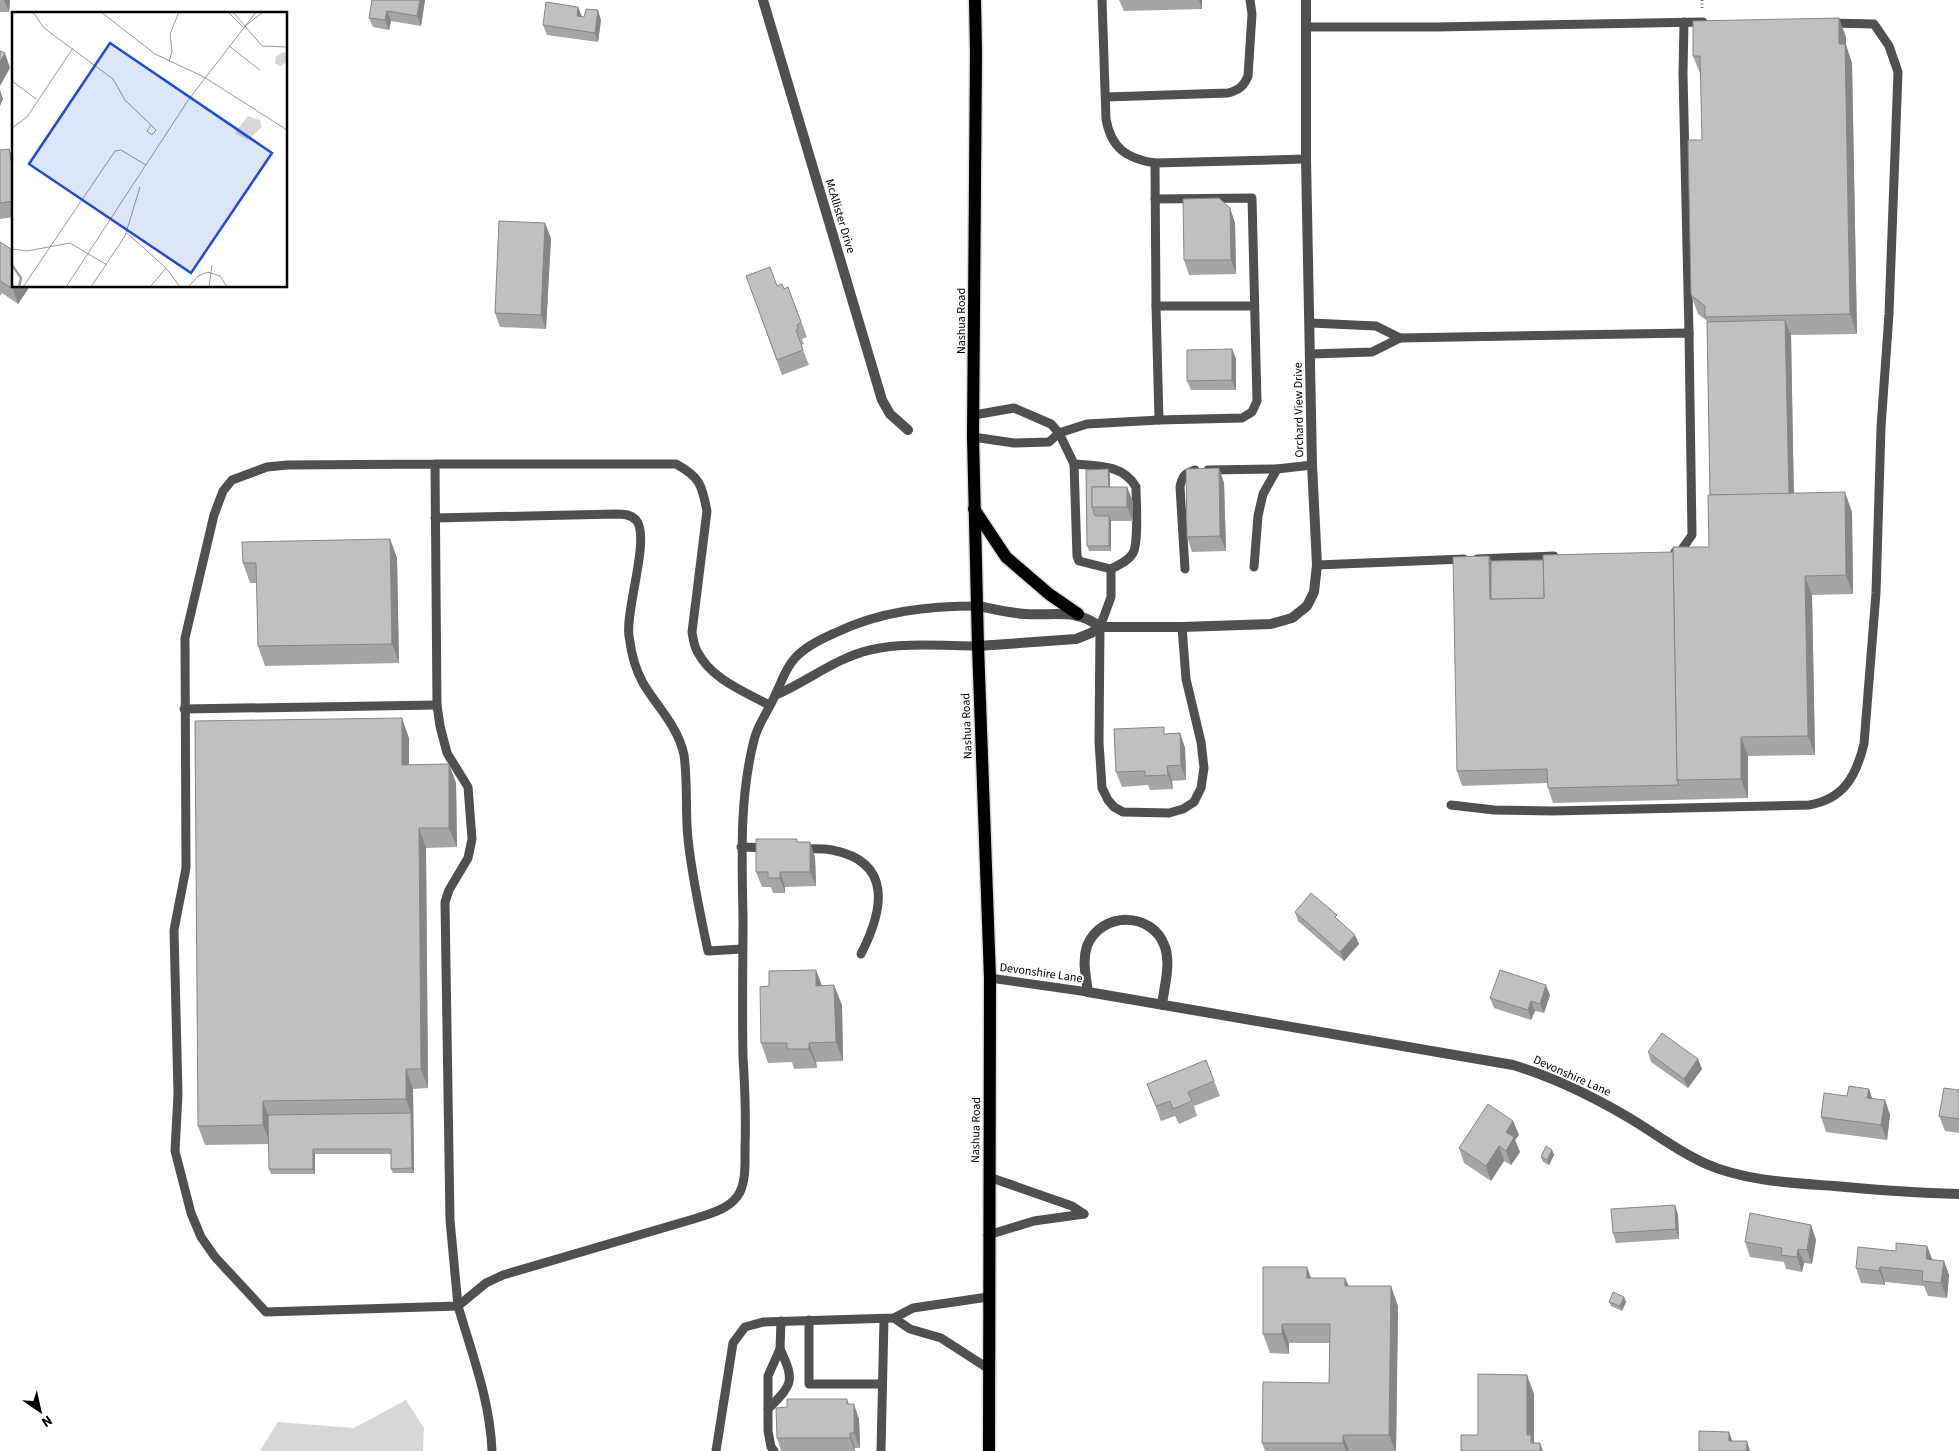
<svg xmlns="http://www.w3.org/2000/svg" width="1959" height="1451" viewBox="0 0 1959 1451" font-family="'Source Sans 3',sans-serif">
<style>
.green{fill:#d7d7d7}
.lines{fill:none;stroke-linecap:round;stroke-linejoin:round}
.primary-casing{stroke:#dbdbdb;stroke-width:15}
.path{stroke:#727272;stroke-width:3;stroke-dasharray:1 2.5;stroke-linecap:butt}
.service{stroke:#505050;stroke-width:9}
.minor{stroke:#505050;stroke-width:10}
.tertiary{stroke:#505050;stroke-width:10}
.primary{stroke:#000;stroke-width:12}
.wall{fill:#a5a5a5}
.shaded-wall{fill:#868686}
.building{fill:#c0c0c0;stroke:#868686}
.labels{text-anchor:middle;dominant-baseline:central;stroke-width:4;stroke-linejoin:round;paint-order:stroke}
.street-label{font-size:12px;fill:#000;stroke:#fff}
.inset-river{fill:none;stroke:#9e9e9e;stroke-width:2.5}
.inset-road{fill:none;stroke:#999;stroke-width:1}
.view{fill:#1d4ed8;fill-opacity:0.15;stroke:#1d4ed8;stroke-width:2.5}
.inset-edge{fill:none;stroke:#000;stroke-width:2.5}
</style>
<rect width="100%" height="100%" fill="#fff"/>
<!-- green -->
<path class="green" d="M406 1400 424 1428 423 1451H260L278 1422 354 1428Z"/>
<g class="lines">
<!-- primary casing -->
<g class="primary-casing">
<g id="primary">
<path d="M975 0 976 53 973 437 978 646 990 978 989 1451"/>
<path d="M974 509 1006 557 1049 594 1078 614"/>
</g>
</g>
<!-- path -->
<path class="path" d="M1702 0V9"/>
<!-- service -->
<g class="service">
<path d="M1102 0 1106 119C1111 148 1127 159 1155 163L1306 159"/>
<path d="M1684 22 1683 74 1689 333"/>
<path d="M1306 27H1437L1703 22"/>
<path d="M1106 97 1228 93C1239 90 1244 86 1248 76L1252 14 1250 0"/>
<path d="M1155 163 1156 306 1159 420"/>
<path d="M1156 306H1254"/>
<path d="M1311 323 1376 326 1400 338 1372 352 1311 354"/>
<path d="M1400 338 1689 333 1692 535 1680 552H1675"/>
<path d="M974 415 1014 408 1051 424 1059 433 1074 464C1097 466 1123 464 1136 487 1136 501 1139 542 1133 553 1128 562 1118 565 1111 569V597L1100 627 1099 742 1102 788 1108 800 1114 807 1123 812 1169 813 1183 809 1194 802 1201 788 1204 768 1201 742 1186 679 1182 627"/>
<path d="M973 437 1014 443 1049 442 1059 433 1087 424 1159 420 1242 418 1252 412 1257 401 1252 198 1155 199"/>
<path d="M435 464 287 465 267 467 232 480 223 491 214 515 185 638 186 868 174 930 178 1094 175 1151 191 1213 201 1237 215 1257 266 1312 458 1306 450 1220 445 902 449 890 468 858 472 839 468 787 447 753 440 726 437 705 435 464H676C700 477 702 485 707 511L692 632C693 638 694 646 697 651 711 679 743 691 769 705"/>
<path d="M1074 464 1077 556 1079 561 1111 569"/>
<path d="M1208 470 1277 469 1312 465"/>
<path d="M435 518 615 514C623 514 630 514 636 520 651 537 625 610 629 636 631 652 635 669 643 683 657 707 678 726 684 755 688 783 685 811 688 839 692 877 700 914 708 951L742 949"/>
<path d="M1477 559 1554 556"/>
<path d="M1317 565 1464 559"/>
<path d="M1254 567 1258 516 1263 494 1277 469"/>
<path d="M1185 569 1180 487C1182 476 1185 473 1195 470"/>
<path d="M776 695C808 681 836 658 870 650 902 642 945 646 978 646"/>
<path d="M184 709 437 705"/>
<path d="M1451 805 1494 810 1552 811 1809 805C1844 799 1856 776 1864 744L1876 593 1881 427 1889 314 1898 72 1889 46 1874 24 1829 23"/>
<path d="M741 847 768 848"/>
<path d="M801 849C811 849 822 848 832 850 894 862 883 911 861 954"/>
<path d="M990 978 1088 992"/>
<path d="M989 1177 1072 1206 1084 1214"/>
<path d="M988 1235 1034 1221 1084 1214"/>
<path d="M894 1318 910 1329 941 1338 989 1369"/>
<path d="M809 1320V1384H882"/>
<path d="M768 1409C793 1384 795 1381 780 1349"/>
<path d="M492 1451C490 1400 472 1354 458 1306L486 1283 503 1275 697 1218C712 1213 732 1208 740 1192 746 1179 745 1163 745 1149 746 1118 745 1088 743 1057 742 1011 743 964 743 918 742 857 739 800 754 740 758 723 770 709 776 693 782 681 785 669 795 658 805 647 821 639 835 633 880 611 928 606 978 606"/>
<path d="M716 1451 733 1343 745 1327 763 1322 894 1318 913 1308 988 1297"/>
<path d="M774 1451 771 1447 768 1431V1376L780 1349 781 1321"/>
<path d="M881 1451 884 1319"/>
</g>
<!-- minor -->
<g class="minor">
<path d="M763 0 882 400 890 414 908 430"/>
<path d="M1162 1005C1164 987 1171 965 1165 947 1153 911 1101 911 1087 946 1082 961 1086 977 1088 992L1513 1065C1553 1077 1590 1095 1626 1116 1652 1131 1677 1151 1704 1163 1744 1181 1791 1183 1834 1186 1876 1190 1917 1193 1959 1194"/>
</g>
<!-- tertiary -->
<g class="tertiary">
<path d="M978 606C993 609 1009 613 1025 614 1053 616 1077 608 1100 627"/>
<path d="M978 646 1076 639 1091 633 1100 627H1182L1271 624 1292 618 1307 606 1314 592 1317 565 1312 465 1306 159V0"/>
</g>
<!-- primary -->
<use href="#primary" class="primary"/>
</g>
<!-- wall -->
<g class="wall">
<path d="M0 0H10L9 12H0Z"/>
<path d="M372 0H425L421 26 391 21 389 30 373 27 369 18Z"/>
<path d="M1119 0H1202V9L1124 11Z"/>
<path d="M578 7 582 17 601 20 598 42 547 35 543 25Z"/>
<path d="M1846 37V45L1852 63 1857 334 1791 335 1794 493 1852 512 1853 594 1812 595 1815 755 1748 756V798L1553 803 1548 788V783L1462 786 1457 771 1489 556 1491 561 1543 560 1673 552 1709 547 1710 495 1707 322 1706 320 1698 314 1691 295 1702 140 1701 76 1693 56Z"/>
<path d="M9 149 14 162V217L0 219V150Z"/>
<path d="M1230 208 1235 223 1236 274 1189 275 1184 260Z"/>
<path d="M551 238 546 329 500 327 495 313Z"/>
<path d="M0 242 14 286H30L18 304 2 293 0 296Z"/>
<path d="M746 276 777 286 784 289 788 287 807 337 802 339 804 344 801 345 809 365 782 375Z"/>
<path d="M1232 349 1236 359V390H1191L1187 381Z"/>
<path d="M1219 468 1224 483 1226 551 1192 552 1187 537Z"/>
<path d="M1108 469 1110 474V487H1127L1133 502V521H1111V551H1089L1087 546 1086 470Z"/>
<path d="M390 539 397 558 399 663 265 666 258 646 257 583H250L243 563Z"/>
<path d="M1180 733 1185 748 1186 780 1172 781 1173 789 1150 790 1148 785 1122 787 1116 772 1167 734Z"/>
<path d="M409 738V765L449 764 456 783 457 847 426 848 428 1088 413 1089 414 1173H393L391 1169V1154H315V1174H271L269 1169V1144L205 1145 198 1126Z"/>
<path d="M798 842 815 857 816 886 785 887V893H773L771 887H762L756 872Z"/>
<path d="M1295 912 1339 920 1359 944 1344 961 1298 921Z"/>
<path d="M816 970 822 986 842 1005 843 1061 816 1062 817 1068 794 1069 792 1062 768 1063 761 1043 769 986Z"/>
<path d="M1550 995 1544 1013 1535 1011 1531 1020 1494 1008 1490 998Z"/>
<path d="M1648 1052 1698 1059 1702 1069 1688 1088 1651 1062Z"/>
<path d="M1206 1060 1220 1096 1194 1106 1197 1116 1179 1124 1175 1116 1161 1121 1147 1084Z"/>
<path d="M1869 1089 1872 1099 1885 1100 1890 1115 1887 1140 1826 1132 1821 1117 1847 1096Z"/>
<path d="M1959 1090V1133L1945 1131 1939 1116Z"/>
<path d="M1513 1121 1519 1135 1515 1140 1520 1152 1511 1165 1504 1161 1491 1181 1464 1163 1459 1148Z"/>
<path d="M1552 1150 1554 1155 1549 1165 1543 1162 1541 1157Z"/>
<path d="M1675 1205 1678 1215 1679 1239 1616 1243 1613 1233Z"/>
<path d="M1811 1225 1816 1240 1812 1264 1804 1263 1802 1272 1786 1269 1784 1262 1750 1257 1745 1242Z"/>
<path d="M1932 1260 1944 1261 1949 1275 1947 1298 1928 1296 1924 1286 1885 1282V1285L1861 1283 1856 1268Z"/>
<path d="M1307 1267 1311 1278H1345L1349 1286 1398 1306 1396 1451H1265L1262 1443 1329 1383 1330 1343H1289V1354L1270 1353 1263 1334Z"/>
<path d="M1624 1297 1626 1302 1622 1311 1611 1306 1609 1302Z"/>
<path d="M847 1399 849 1404 859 1419 860 1448H855V1451H781L777 1438 787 1407Z"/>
</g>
<!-- shaded-wall -->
<g class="shaded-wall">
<path d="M4 0H10L9 12Z"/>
<path d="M420 0H425L421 26 417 16Z"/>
<path d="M1199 0H1202V9Z"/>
<path d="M578 7 582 17 577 16Z"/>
<path d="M598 10 601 20 598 42 595 33Z"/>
<path d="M387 11 391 21 389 30 385 20Z"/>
<path d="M1839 18 1846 37V45L1852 63 1857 334 1850 314 1839 44Z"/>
<path d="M5 53 10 68 0 86V62Z"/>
<path d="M0 90 3 99 0 106Z"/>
<path d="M9 149 14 162V180Z"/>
<path d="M1230 208 1235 223 1236 274 1231 260Z"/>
<path d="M545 223 551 238 546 329 541 315Z"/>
<path d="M15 286H30L18 304 13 289Z"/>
<path d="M1785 320 1791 335 1794 513 1789 498Z"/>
<path d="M1232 349 1236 359V390L1232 380Z"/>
<path d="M1219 468 1224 483 1226 551 1220 536Z"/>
<path d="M1108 469 1110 474V502L1109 497Z"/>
<path d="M1127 487 1133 502V521L1127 507Z"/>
<path d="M1845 492 1852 512 1853 594 1846 575Z"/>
<path d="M1109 516 1111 521V551L1109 546Z"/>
<path d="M390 539 397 558 399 663 392 644Z"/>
<path d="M1489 556 1494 571 1495 604 1490 599Z"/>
<path d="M1805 576 1812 595 1815 755 1808 736Z"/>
<path d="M402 718 409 738V784L402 765Z"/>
<path d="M1180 733 1185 748 1186 780 1181 765Z"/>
<path d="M1741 737 1748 756V798L1741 779Z"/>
<path d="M449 764 456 783 457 847 449 828Z"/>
<path d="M1167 766 1172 781 1173 789 1168 775Z"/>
<path d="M419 828 426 848 428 1088 421 1069Z"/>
<path d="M810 842 815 857 816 886 810 872Z"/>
<path d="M780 872 785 887V893L780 878Z"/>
<path d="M1355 935 1359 944 1344 961 1340 952Z"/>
<path d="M816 970 823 989 816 986Z"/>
<path d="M834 985 842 1005 843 1061 836 1042Z"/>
<path d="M1546 985 1550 995 1544 1013 1540 1004Z"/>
<path d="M1531 1001 1535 1011 1531 1020 1528 1010Z"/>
<path d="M809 1043 816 1062 817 1068 809 1049Z"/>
<path d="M1698 1059 1702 1069 1688 1088 1684 1079Z"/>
<path d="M406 1069 413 1089 414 1173 412 1168 411 1113 406 1099Z"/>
<path d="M1869 1089 1874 1104 1867 1098Z"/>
<path d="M1885 1100 1890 1115 1887 1140 1881 1125Z"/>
<path d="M263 1101 270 1120V1144L263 1125Z"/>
<path d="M1513 1121 1519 1135 1515 1140 1520 1152 1511 1165 1506 1151V1132Z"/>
<path d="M1499 1146 1504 1161 1491 1181 1486 1166Z"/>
<path d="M313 1149 315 1154V1174L313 1169Z"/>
<path d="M1552 1150 1554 1155 1549 1165 1547 1160Z"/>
<path d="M1675 1205 1678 1215 1679 1239 1676 1229Z"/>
<path d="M1811 1225 1816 1240 1812 1264 1807 1250Z"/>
<path d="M1927 1246 1933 1261 1926 1259Z"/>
<path d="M1798 1249 1804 1263 1802 1272 1797 1257Z"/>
<path d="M1944 1261 1949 1275 1947 1298 1941 1283Z"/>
<path d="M1307 1267 1314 1287 1307 1278Z"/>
<path d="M1880 1267 1885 1282V1285L1879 1271Z"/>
<path d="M1345 1278 1353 1297 1345 1286Z"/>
<path d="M1391 1286 1398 1306 1396 1451H1395L1389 1435Z"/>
<path d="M1624 1297 1626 1302 1622 1311 1620 1306Z"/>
<path d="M1282 1324 1289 1343V1354L1282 1334Z"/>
<path d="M1527 1375 1534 1394V1442L1537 1451 1527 1435Z"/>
<path d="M854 1404 859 1419 860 1448 854 1433Z"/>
<path d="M1729 1432 1736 1451 1729 1441Z"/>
<path d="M850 1433 855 1448V1451L850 1438Z"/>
<path d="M1343 1435 1349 1451H1346L1343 1443Z"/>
<path d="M1747 1441 1750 1451H1746Z"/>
<path d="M1540 1443 1543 1451H1540Z"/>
</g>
<!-- building -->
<g class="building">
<path d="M372 0H420L417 16 387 11 385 20 369 18Z"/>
<path d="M546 2 578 7 577 16 584 17 586 9 598 10 595 33 543 25Z"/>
<path d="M1839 18V44H1845L1850 314 1705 317V306L1691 295 1688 140H1702L1700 56H1693V21Z"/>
<path d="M0 51 5 53 0 62Z"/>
<path d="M9 149 14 178V201L0 203V150Z"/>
<path d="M1219 198 1230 208 1231 260H1184L1183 199Z"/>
<path d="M499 221 545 223 541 315 495 313Z"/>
<path d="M0 242 14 251V286H15L13 289 0 281Z"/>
<path d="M770 267 777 286 782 284 784 289 788 287 801 322 797 325 798 329 796 330 803 350 777 360 746 276Z"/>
<path d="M1785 320 1789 494 1710 495 1707 322Z"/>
<path d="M1232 349V380L1187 381V350Z"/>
<path d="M1219 468 1220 536 1187 537 1186 469Z"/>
<path d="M1108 469 1109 487H1092V507L1095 516H1109V546H1087L1086 470Z"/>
<rect x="1092" y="487" width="35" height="20"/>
<path d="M1845 492 1846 575 1805 576 1808 736 1741 737V779L1677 780 1673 547H1709L1708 495Z"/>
<path d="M390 539 392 644 258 646 256 563H243L242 542Z"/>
<path d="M1673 552 1677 780 1679 785 1548 788 1547 769 1457 771 1453 557 1489 556 1490 599 1544 598 1543 555Z"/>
<path d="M1543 560 1544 598 1491 599V561Z"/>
<path d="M402 718V765L449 764V828H419L421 1069H406V1099L263 1101V1125L198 1126 195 721Z"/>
<path d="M1164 727V734L1180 733 1181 765 1167 766 1168 775 1145 776V771L1116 772 1114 729Z"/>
<path d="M756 839H797V842H810V872H780V878H768V872H756Z"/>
<path d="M1311 893 1337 915 1335 917 1355 935 1340 952 1295 912Z"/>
<path d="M816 970V986L834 985 836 1042 809 1043V1049H787V1043H761L760 987 769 986V971Z"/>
<path d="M1500 970 1546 985 1540 1004 1531 1001 1528 1010 1490 998Z"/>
<path d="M1662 1033 1698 1059 1684 1079 1648 1052Z"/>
<path d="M1206 1060 1214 1081 1188 1092 1192 1101 1173 1109 1170 1101 1156 1106 1147 1084Z"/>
<path d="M1849 1086 1869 1089 1867 1098 1885 1100 1881 1125 1821 1117 1824 1093 1847 1096Z"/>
<path d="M1944 1088 1959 1090V1119L1939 1116Z"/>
<path d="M1488 1104 1513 1121 1506 1132 1514 1137 1506 1151 1499 1146 1486 1166 1459 1148Z"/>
<path d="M411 1113 412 1168 391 1169V1149H313V1169H269L268 1115Z"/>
<path d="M1546 1146 1552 1150 1547 1160 1541 1157Z"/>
<path d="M1675 1205 1676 1229 1613 1233 1611 1209Z"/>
<path d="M1750 1213 1811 1225 1807 1250 1798 1249 1797 1257 1781 1255 1782 1248 1745 1242Z"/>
<path d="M1896 1243 1927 1246 1926 1259 1944 1261 1941 1283 1922 1281 1923 1271 1880 1267 1879 1271 1856 1268 1858 1247 1896 1251Z"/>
<path d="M1263 1267H1307V1278H1345V1286H1391L1389 1435H1343V1443H1262L1263 1382 1329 1383 1330 1324H1282V1334H1263Z"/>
<path d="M1613 1292 1624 1297 1620 1306 1609 1302Z"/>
<path d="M1478 1374 1527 1375V1435H1531V1443H1540V1451H1461V1435H1478Z"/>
<path d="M787 1399H847V1404H854V1433H850V1438H777L776 1408 787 1407Z"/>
<path d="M1699 1431 1729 1432V1441H1747L1746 1451H1699Z"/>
</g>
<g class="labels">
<!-- street labels -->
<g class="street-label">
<text transform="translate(840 216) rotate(73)">McAllister Drive</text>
<text transform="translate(961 321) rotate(-90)">Nashua Road</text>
<text transform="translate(1299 410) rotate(-91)">Orchard View Drive</text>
<text transform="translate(967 726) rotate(-92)">Nashua Road</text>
<text transform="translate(1041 973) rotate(8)">Devonshire Lane</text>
<text transform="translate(1572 1076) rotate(24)">Devonshire Lane</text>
<text transform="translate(976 1130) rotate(-89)">Nashua Road</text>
</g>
</g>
<!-- overview -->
<g transform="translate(12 12)">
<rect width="275" height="275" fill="#fff"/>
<path d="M275 39V50L268 54 263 51 264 44ZM236 104 248 108 250 115 236 128 224 122V119Z" fill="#d7d7d7"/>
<path class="inset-river" d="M0 253 9 266 7 275"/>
<path class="inset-road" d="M21 0 32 16 101 67 113 88 139 113 144 118 140 123 135 119 139 113M89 0 143 42 192 65 275 118M216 0 231 15M221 0 250 34 275 35M232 15 251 0M217 34 248 58M157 50 160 39 158 22 167 0M0 69 24 87M0 116 15 105 61 36M115 221 154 256 138 275M0 237 15 239 58 231 95 253M154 256 168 275M11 275 103 139 109 138 134 153M54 275 177 87 244 0M79 275 113 224 128 175M176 275 186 264 196 260 208 264 215 275M197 275 200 253"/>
<path class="view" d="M98 31 260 141 179 261 17 152Z"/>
<rect width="275" height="275" class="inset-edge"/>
</g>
<!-- north arrow -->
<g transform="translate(40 1411) rotate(146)" stroke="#ffffff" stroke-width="4" paint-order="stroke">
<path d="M0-4L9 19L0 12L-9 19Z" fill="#000000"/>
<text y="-8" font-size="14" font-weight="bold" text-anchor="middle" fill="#000000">N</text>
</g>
</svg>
